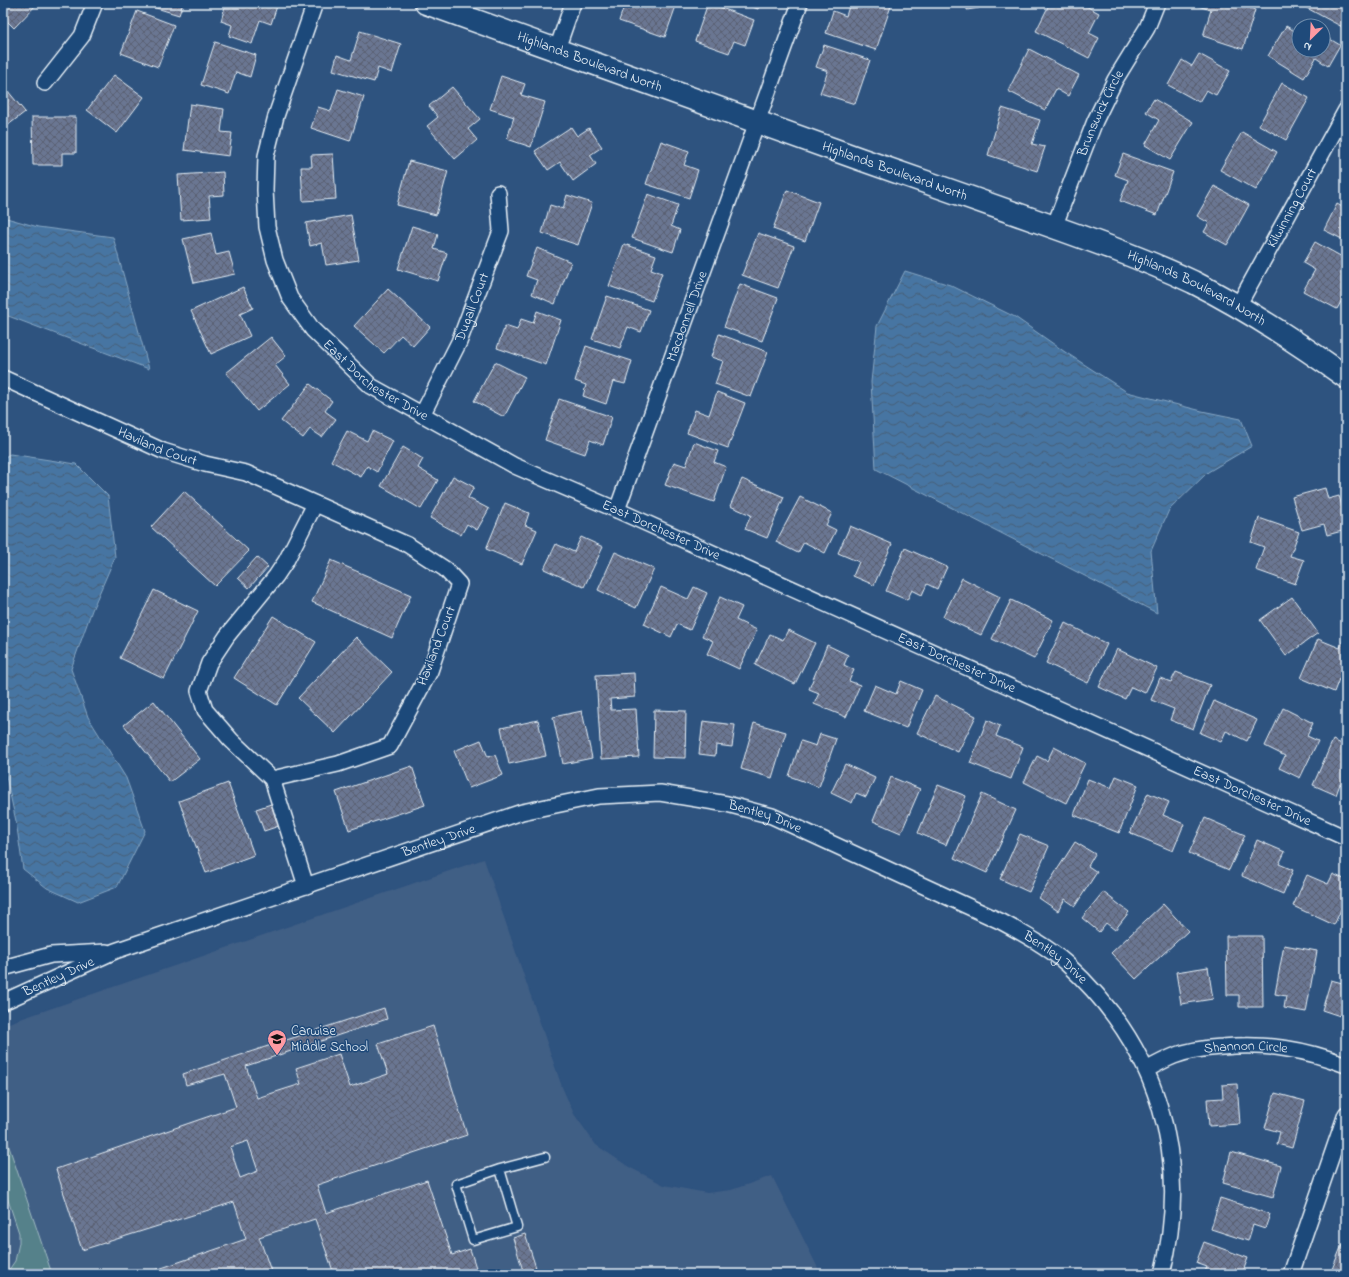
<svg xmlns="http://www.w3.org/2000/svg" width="1349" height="1277" viewBox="0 0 1349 1277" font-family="'Indie Flower',sans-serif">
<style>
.built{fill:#405e85}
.pitch{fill:#55818a;stroke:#9eb9c1}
.water{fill:url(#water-waves);stroke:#87a7c4}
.building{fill:url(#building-cross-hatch);stroke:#e8f1f8;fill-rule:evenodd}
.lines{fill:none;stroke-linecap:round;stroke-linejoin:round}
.lane-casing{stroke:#e8f1f8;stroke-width:11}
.street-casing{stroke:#e8f1f8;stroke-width:18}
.secondary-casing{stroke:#e8f1f8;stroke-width:25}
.lane{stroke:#1f4a7a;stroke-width:8}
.street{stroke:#1f4a7a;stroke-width:15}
.secondary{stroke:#1f4a7a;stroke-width:22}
.labels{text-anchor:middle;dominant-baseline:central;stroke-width:3;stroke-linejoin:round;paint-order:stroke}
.street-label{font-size:14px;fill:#e8f1f8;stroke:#1f4a7a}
.poi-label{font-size:14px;fill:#e8f1f8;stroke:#1f4a7a;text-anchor:start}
</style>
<defs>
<pattern id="water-waves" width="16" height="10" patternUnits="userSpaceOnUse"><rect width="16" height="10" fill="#4675a2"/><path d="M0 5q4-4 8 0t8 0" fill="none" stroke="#465e76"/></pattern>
<pattern id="building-cross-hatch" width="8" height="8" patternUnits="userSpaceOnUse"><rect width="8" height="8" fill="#6b7692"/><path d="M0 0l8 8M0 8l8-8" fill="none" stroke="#5a6172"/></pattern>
</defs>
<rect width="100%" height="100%" fill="#2e537f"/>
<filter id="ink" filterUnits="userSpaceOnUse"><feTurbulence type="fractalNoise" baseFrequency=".025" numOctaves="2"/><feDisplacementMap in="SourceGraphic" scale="8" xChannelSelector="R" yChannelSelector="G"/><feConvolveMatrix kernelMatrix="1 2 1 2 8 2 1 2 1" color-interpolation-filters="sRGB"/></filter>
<g filter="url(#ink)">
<!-- built -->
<path class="built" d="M484 859 562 1087 574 1114 596 1145 629 1167 664 1185 707 1193 731 1190 772 1176 821 1274H3V1025Z"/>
<!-- pitch -->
<path class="pitch" d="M3 1129 52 1274H32L30 1271 28 1274H6L15 1261 19 1243V1233L3 1185Z"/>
<!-- water -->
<g class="water">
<path d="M3 217 38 227 113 237 149 369 3 314Z"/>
<path d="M905 271 950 285 1015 317 1065 352 1127 392 1202 411 1241 419 1252 446 1208 472 1169 510 1151 551 1157 613 876 469 871 382 877 326Z"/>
<path d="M10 454 76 464 108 496 115 557 92 610 71 669 88 717 126 778 145 831 117 887 78 902 47 888 23 869 16 821 3 763V458Z"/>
</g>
<!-- building -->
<g class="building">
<path d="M3 3H38L14 28 3 17Z"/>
<path d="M140 3H183L179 15Z"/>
<path d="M226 3H278L271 24 260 20 252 44 229 36 232 25 221 21Z"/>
<path d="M625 3H677L665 37 619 21Z"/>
<path d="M708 3 754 20 745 45 734 41 729 53 695 41Z"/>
<path d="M741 3H760L758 9Z"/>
<path d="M850 3H881L891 6 876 50 826 33 833 11 846 16Z"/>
<path d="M967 3H978L979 8 967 10Z"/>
<path d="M1050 3H1080L1099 13 1089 33 1099 38 1089 58 1036 31Z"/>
<path d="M1199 3H1243L1242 5 1255 10 1243 49 1203 36 1211 10 1198 6Z"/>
<path d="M1307 3H1346V29L1305 7Z"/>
<path d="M137 11 174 25 158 67 121 53Z"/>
<path d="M1286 26 1298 33 1299 32V50H1323V35L1340 45 1328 66 1316 58 1304 78 1268 56Z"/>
<path d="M360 31 401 44 392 73 378 68 374 82 333 70 337 55 351 60Z"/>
<path d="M215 42 256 55 250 77 236 72 229 94 201 85Z"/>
<path d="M824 45 870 60 855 104 820 93 828 71 816 67Z"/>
<path d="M1029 49 1079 75 1068 96 1056 89 1045 110 1008 91Z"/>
<path d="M1199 54 1230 71 1216 95 1206 90 1199 102 1168 85 1182 60 1192 66Z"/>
<path d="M114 75 144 97 117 133 87 110Z"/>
<path d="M501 76 525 84 521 95 545 102 531 147 507 139 514 117 490 109Z"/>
<path d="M1282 83 1309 98 1286 140 1259 125Z"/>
<path d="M3 85 25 112 3 129Z"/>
<path d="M452 87 480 119 468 129 477 140 455 159 427 126 438 117 429 106Z"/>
<path d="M338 89 364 97 350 141 311 128 318 107 331 111Z"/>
<path d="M1154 99 1193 122 1170 160 1145 145 1159 120 1146 112Z"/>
<path d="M190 104 224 109 221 132 232 133 229 156 184 150Z"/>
<path d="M1002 108 1040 120 1032 144 1045 147 1037 171 988 155Z"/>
<path d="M32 117H76V153H62V165H33Z"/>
<path d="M571 127 577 136 589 128 602 147 590 155 596 164 573 181 560 162 548 170 535 151Z"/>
<path d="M1242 132 1277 152 1256 190 1220 170Z"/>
<path d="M661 141 689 151 684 165 698 170 689 198 646 184Z"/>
<path d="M333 154 336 199 303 201 301 167H312L311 155Z"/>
<path d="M1123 154 1173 172 1157 215 1120 201 1128 180 1115 175Z"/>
<path d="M409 161 448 171 436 215 397 205Z"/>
<path d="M223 172 224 195 209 196 211 218 181 220 178 175Z"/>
<path d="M1214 186 1249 205 1227 245 1204 232 1209 223 1197 216Z"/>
<path d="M787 190 819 202 805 241 773 229Z"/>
<path d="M648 194 678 205 671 226 680 230 673 252 632 238Z"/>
<path d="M567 195 592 203 578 245 542 233 550 205 563 209Z"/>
<path d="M1337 204 1346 209V241L1324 230Z"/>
<path d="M351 215 359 260 326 265 322 243 310 246 306 223Z"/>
<path d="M412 226 438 234 434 249 447 253 438 281 398 269Z"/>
<path d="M211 233 216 255 229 252 235 274 194 283 183 239Z"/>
<path d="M758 233 794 246 778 288 742 275Z"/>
<path d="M1315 242 1346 259V293L1337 309 1303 291 1315 270 1303 263Z"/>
<path d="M624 244 656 255 651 269 662 273 652 301 609 286Z"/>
<path d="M537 248 571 262 555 304 532 294 537 280 526 276Z"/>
<path d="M740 284 778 298 762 341 724 327Z"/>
<path d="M243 287 253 308 240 314 250 336 211 354 191 311Z"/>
<path d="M388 289 430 327 413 346 401 335 384 353 354 326Z"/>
<path d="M607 296 649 310 641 332 628 327 620 348 592 339Z"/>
<path d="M537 311 561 320 546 365 497 348 505 326 517 330 521 319 533 323Z"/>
<path d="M719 334 768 352 751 397 715 384 723 361 711 357Z"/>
<path d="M271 337 286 356 275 365 290 384 257 411 226 373Z"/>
<path d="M586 346 632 361 625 384 613 381 606 404 583 396 586 385 575 381Z"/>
<path d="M495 362 525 377 504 417 474 401Z"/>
<path d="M310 384 332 401 325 411 336 419 322 437 310 429 303 438 281 421Z"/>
<path d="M717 392 745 403 728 448 687 433 695 410 709 415Z"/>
<path d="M559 399 612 417 603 445 590 440 585 454 545 440Z"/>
<path d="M347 431 367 441 372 431 393 441 377 472 367 466 361 477 331 461Z"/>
<path d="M694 442 718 451 714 462 726 467 714 502 665 485 674 462 686 466Z"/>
<path d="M403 447 423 459 418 468 438 480 421 509 381 486Z"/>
<path d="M453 476 474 487 468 498 489 509 477 530 467 524 461 535 430 518Z"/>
<path d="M742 479 784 497 767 538 745 529 751 515 730 506Z"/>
<path d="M1325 488 1328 499 1339 496 1346 519V530L1327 535 1324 524 1302 530 1292 497Z"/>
<path d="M184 491 249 551 215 586 151 527Z"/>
<path d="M800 497 832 513 826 525 836 530 825 553 804 542 798 553 776 542Z"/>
<path d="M505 503 529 513 525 525 537 530 522 564 486 549Z"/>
<path d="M1259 518 1299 532 1290 556 1304 560 1295 584 1256 570 1264 547 1251 542Z"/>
<path d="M850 526 892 544 874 585 853 576 859 562 838 553Z"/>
<path d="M581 537 603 547 584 587 544 569 556 544 574 552Z"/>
<path d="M905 548 947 567 937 589 927 584 922 595 912 590 907 600 886 591Z"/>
<path d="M615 552 654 569 636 608 598 590Z"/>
<path d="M257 557 268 567 249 588 238 578Z"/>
<path d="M331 560 411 595 392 638 312 602Z"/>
<path d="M962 578 1000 597 981 635 943 617Z"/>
<path d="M661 587 688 599 694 587 707 593 690 630 677 624 671 637 644 624Z"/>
<path d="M154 590 198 611 164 679 120 658Z"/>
<path d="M720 597 742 607 736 620 757 630 739 669 707 654 713 641 702 636Z"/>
<path d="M1292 597 1318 633 1286 656 1260 620Z"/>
<path d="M1011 600 1053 620 1034 659 992 639Z"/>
<path d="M273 616 316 642 277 705 234 678Z"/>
<path d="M1065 623 1107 644 1088 683 1046 663Z"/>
<path d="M788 630 815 643 795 684 755 665 770 634 783 640Z"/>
<path d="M1345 635 1346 682 1339 679 1334 692 1301 678 1318 639 1340 648Z"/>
<path d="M356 637 392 672 335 733 298 698Z"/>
<path d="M827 645 848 655 844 665 854 670 849 681 860 685 846 717 814 704 819 693 809 689Z"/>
<path d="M1117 649 1157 668 1145 693 1131 687 1125 699 1099 687Z"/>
<path d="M1176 672 1210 685 1193 729 1170 720 1174 709 1151 700 1160 678 1171 682Z"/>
<path d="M634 673 635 697 610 699 611 710 636 709 639 757 601 759 596 675Z"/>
<path d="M901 681 922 690 906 728 864 711 875 685 896 694Z"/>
<path d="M935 696 976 716 958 752 917 733Z"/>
<path d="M154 701 200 759 170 782 124 725Z"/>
<path d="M1214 701 1257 720 1247 741 1226 731 1221 742 1200 733Z"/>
<path d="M1283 708 1313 723 1307 736 1318 741 1300 778 1279 768 1285 756 1265 746Z"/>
<path d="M654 710 686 711 685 758 653 757Z"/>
<path d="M582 711 592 758 563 764 553 717Z"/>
<path d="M538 720 546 756 509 764 501 728Z"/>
<path d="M987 720 1000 726 996 736 1023 747 1011 779 970 763Z"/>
<path d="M703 721 735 725 732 747 716 745 715 756 699 754Z"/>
<path d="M754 723 786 732 772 778 741 769Z"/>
<path d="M820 734 836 739 819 787 789 776 801 741 816 746Z"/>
<path d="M481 740 488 757 495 755 503 775 469 788 454 751Z"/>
<path d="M1333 740 1346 746V786L1340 784 1336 795 1313 785Z"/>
<path d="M1054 747 1085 763 1066 803 1024 782 1037 756 1047 761Z"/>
<path d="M845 764 875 778 866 797 856 793 852 803 831 793Z"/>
<path d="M412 766 425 805 349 830 336 792Z"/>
<path d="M1116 776 1138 785 1119 833 1074 815 1088 779 1111 788Z"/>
<path d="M891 777 920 789 901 833 873 821Z"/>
<path d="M228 783 254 855 206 873 179 801Z"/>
<path d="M938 785 966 796 946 845 918 833Z"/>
<path d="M1148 793 1169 802 1163 815 1184 824 1173 851 1130 833Z"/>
<path d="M982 794 1016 810 987 873 954 858Z"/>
<path d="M271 804 279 826 264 831 256 809Z"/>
<path d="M1205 818 1245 835 1229 870 1189 853Z"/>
<path d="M1020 834 1049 846 1029 892 1000 879Z"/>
<path d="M1257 840 1285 852 1279 864 1293 870 1283 894 1242 876Z"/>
<path d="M1075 842 1095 854 1088 866 1097 872 1075 906 1065 899 1058 911 1039 898Z"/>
<path d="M1333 874 1346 880V899L1334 925 1293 906 1307 875 1328 884Z"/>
<path d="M1103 892 1129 912 1115 930 1106 923 1099 932 1082 918Z"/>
<path d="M1163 904 1188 931 1136 979 1111 953Z"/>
<path d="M1226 936H1262L1263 1007H1239V995H1227Z"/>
<path d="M1284 945 1317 951 1306 1012 1284 1008 1286 996 1275 994Z"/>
<path d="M1208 967 1213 999 1181 1004 1176 972Z"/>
<path d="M1331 980 1346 984V1018L1322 1010Z"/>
<path d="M384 1008 387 1019 246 1066 257 1098 301 1084 296 1068 339 1054 350 1087 388 1074 378 1044 433 1026 467 1135 317 1185 326 1213 427 1180 452 1255 470 1249 478 1274H334L315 1219 259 1237 272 1274H144L246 1239 234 1202 82 1250 56 1169 236 1107 225 1074 186 1085 183 1074ZM248 1141 258 1171 240 1178 230 1147Z"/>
<path d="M1237 1084 1240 1124 1209 1126 1207 1099 1223 1098 1222 1085Z"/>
<path d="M1275 1093 1305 1101 1292 1148 1277 1144 1280 1132 1265 1128Z"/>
<path d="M1231 1152 1281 1166 1273 1197 1223 1183Z"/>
<path d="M1220 1198 1270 1214 1265 1229 1253 1225 1248 1241 1211 1229Z"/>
<path d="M525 1234 538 1274H524L513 1238Z"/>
<path d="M1204 1242 1248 1258 1242 1274H1204L1207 1267 1196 1263Z"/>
<path d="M1342 1245 1346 1247V1274H1330Z"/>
</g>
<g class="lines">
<!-- lane casing -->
<g class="lane-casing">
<path id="lane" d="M500 1169 517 1227 473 1240 456 1184 500 1169 545 1157"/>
</g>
<!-- street casing -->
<g class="street-casing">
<g id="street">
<path id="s1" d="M315 3 276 116 266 156 265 190 267 227 275 260 290 298 313 330 371 386 515 466 617 510 1346 838"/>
<path d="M557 49 573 3"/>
<path d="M45 83 82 36 95 3"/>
<path id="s2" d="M1054 227 1095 121 1115 80 1147 28 1157 3"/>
<path id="s3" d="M1238 306 1346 110"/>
<path id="s4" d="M3 378 163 451 205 464 246 473 408 545 445 569 459 584 430 671 390 746 338 764 272 779"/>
<path id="s5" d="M422 415 459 342 501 231 498 193"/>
<path id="s6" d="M617 510 800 3"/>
<path d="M306 886 272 779 231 740 205 710 199 691 209 663 227 636 276 576 286 561 315 504"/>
<path d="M3 968 51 955 106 952"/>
<path id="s7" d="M3 1002 115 951 522 812 599 796 660 793 727 804 772 816 1002 922C1024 934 1048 947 1067 964 1157 1046 1192 1157 1162 1274"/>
<path id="s8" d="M1146 1070C1155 1065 1164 1060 1174 1056 1189 1050 1206 1048 1222 1047 1267 1043 1305 1049 1346 1065"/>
<path d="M1291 1274 1346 1114"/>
</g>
</g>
<!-- secondary casing -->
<g class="secondary-casing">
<g id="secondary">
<path id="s9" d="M426 3C571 54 715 108 860 159 918 179 976 200 1034 220 1088 239 1142 258 1193 282 1247 309 1297 342 1346 377"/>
</g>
</g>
<!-- lane -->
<use href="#lane" class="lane"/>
<!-- street -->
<use href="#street" class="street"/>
<!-- secondary -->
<use href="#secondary" class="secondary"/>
</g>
</g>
<!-- icons -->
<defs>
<g id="school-pin" transform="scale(1)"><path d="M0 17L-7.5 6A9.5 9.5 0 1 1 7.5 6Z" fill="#ff9aa2" stroke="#1f4a7a"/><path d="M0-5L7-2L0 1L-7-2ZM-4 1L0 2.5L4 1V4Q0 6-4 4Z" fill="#111"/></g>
</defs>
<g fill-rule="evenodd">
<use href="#school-pin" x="277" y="1039"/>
</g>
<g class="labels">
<!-- street labels -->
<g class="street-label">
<text stroke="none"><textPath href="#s9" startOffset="174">Highlands Boulevard North</textPath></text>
<text stroke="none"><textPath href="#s2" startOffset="123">Brunswick Circle</textPath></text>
<text stroke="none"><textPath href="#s9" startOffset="498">Highlands Boulevard North</textPath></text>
<text stroke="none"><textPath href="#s3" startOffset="112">Kilwinning Court</textPath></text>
<text stroke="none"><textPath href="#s9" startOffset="822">Highlands Boulevard North</textPath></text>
<text stroke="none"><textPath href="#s5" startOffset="119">Dugall Court</textPath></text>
<text stroke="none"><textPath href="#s6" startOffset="206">Macdonnell Drive</textPath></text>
<text stroke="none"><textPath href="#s1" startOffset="427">East Dorchester Drive</textPath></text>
<text stroke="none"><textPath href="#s4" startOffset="169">Haviland Court</textPath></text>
<text stroke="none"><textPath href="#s1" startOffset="751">East Dorchester Drive</textPath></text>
<text transform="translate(437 646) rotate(-69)">Haviland Court</text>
<text stroke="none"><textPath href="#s1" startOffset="1075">East Dorchester Drive</textPath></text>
<text stroke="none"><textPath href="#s1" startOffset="1399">East Dorchester Drive</textPath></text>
<text stroke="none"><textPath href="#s7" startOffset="801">Bentley Drive</textPath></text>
<text stroke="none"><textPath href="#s7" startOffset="465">Bentley Drive</textPath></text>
<text stroke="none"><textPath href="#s7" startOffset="1125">Bentley Drive</textPath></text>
<text stroke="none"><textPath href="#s7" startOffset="61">Bentley Drive</textPath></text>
<text stroke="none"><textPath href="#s8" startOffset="104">Shannon Circle</textPath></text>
</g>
<!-- poi labels -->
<g class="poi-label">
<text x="291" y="1031">Carwise<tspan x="291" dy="16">Middle School</tspan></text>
</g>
</g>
<!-- margin -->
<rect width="1349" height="1277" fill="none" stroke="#1f4a7a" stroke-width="16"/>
<rect x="8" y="8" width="1333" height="1261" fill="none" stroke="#e8f1f8" stroke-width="1.5" filter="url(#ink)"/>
<!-- north arrow -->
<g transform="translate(1311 38) rotate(204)"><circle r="19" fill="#1f4a7a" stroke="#6f8dac"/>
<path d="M0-3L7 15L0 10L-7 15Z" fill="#ff9aa2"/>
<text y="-6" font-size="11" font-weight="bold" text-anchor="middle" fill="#e8f1f8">N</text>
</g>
</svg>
